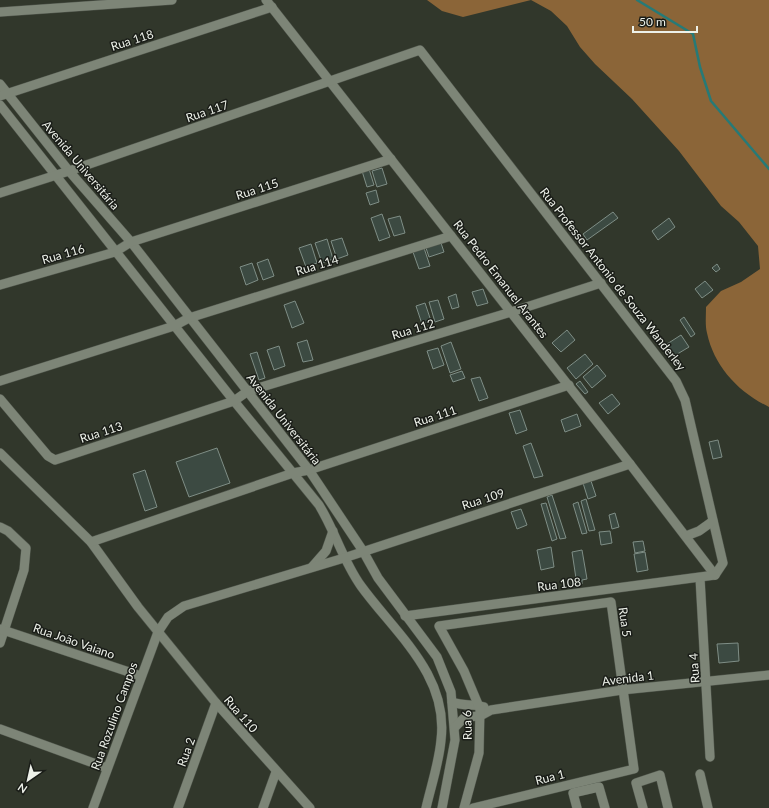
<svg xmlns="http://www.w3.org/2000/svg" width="769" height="808" viewBox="0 0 769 808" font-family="Lato,sans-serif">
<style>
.forest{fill:#8b6538}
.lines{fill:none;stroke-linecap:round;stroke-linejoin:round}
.stream{stroke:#267a77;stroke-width:2.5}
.building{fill:#3c4a42;stroke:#7f8e86}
.minor-casing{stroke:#4f554b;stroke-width:10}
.minor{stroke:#7d8577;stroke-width:9}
.labels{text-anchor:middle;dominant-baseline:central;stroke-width:3;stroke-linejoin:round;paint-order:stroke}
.street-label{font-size:12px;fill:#edf1e9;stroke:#1a1d18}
</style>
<rect width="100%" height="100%" fill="#31372b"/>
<!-- forest -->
<path class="forest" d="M427 0H769V407C738 392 714 366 707 333 705 325 706 316 706 307L721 291 741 282 760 269 758 246 739 222 721 206 679 151 632 99 595 64 580 47 567 26 551 11 531 0 463 17 442 11Z"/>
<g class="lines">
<!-- stream -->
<path class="stream" d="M637 0 693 34 700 67 711 101 769 169"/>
</g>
<!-- building -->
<g class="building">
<path d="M382 168 387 184 377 187 372 171Z"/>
<path d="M369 169 374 185 367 187 362 171Z"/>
<path d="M376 190 379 202 370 205 366 193Z"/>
<path d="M613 212 618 218 587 240 583 234Z"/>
<path d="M382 214 390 237 379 241 371 218Z"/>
<path d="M400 216 405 233 394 236 388 219Z"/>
<path d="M669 218 675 227 658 240 652 231Z"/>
<path d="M342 238 348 255 337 259 331 241Z"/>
<path d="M327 239 333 259 322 263 315 243Z"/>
<path d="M441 243 444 252 429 257 426 248Z"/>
<path d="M311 244 317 263 306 267 299 248Z"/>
<path d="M424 248 430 266 419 269 413 252Z"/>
<path d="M268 259 274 276 263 280 257 263Z"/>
<path d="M252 263 258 280 246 285 240 267Z"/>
<path d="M717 264 720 269 716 272 712 268Z"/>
<path d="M705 281 713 290 702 298 695 289Z"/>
<path d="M483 289 488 303 477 306 472 292Z"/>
<path d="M456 294 459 307 452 309 448 297Z"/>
<path d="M438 300 444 319 435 322 429 302Z"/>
<path d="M295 301 304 323 292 328 284 305Z"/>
<path d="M425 303 431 321 422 324 416 306Z"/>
<path d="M684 317 695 334 691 337 680 320Z"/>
<path d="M567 330 575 340 561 352 552 343Z"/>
<path d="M681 335 689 347 674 356 667 344Z"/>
<path d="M307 340 313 360 303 362 297 343Z"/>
<path d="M451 342 461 369 450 373 441 346Z"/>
<path d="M279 346 285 366 274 370 267 350Z"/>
<path d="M438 348 444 365 433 369 427 351Z"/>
<path d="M257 352 265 378 259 380 250 354Z"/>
<path d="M585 354 593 364 576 379 567 368Z"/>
<path d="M597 365 606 376 592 388 583 377Z"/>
<path d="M462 371 465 378 453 382 450 375Z"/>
<path d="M480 377 488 398 479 401 471 379Z"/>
<path d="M580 381 588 392 585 394 576 384Z"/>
<path d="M612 394 620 404 608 414 599 403Z"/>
<path d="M520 410 527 430 516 434 509 413Z"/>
<path d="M577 414 581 426 565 432 561 420Z"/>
<path d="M718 440 722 457 713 459 709 442Z"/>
<path d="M531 443 543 476 534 478 523 446Z"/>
<path d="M217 448 230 483 189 497 176 462Z"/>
<path d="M145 470 157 507 145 511 133 474Z"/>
<path d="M591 481 596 496 588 499 583 483Z"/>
<path d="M552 495 566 538 560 539 547 497Z"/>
<path d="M586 499 595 530 589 531 581 501Z"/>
<path d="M578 502 587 533 582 534 573 504Z"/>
<path d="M546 503 557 539 552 541 541 504Z"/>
<path d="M521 509 527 525 517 529 511 512Z"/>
<path d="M615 513 619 527 612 529 609 515Z"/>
<path d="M610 531 612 543 601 545 599 532Z"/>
<path d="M643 541 645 551 635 553 633 542Z"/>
<path d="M551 547 554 567 541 570 537 550Z"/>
<path d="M582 550 587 579 582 580V584L577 585 572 552Z"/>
<path d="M645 552 648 570 637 572 634 554Z"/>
<path d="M738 643 739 661 719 663 717 644Z"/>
</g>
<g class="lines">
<!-- minor casing -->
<g class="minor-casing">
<g id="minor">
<path d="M266 0 630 464 715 575"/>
<path d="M0 12 172 0"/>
<path d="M0 84 69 171 131 242 309 470 363 551 378 578 437 657 451 692 455 740 442 808"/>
<path d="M0 96 272 7"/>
<path d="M0 105 234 401 319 505C335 531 343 561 361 586 395 633 449 675 441 740 439 763 431 786 426 808"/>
<path d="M0 193 69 171 420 50 676 381 685 400 723 563 715 575"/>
<path d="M0 285 115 252 131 242 391 159"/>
<path d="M0 381 174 326 189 318 451 236"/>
<path d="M0 399 48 456 55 460 234 401 248 391 511 312 601 283"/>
<path d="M0 453 91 542 138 607 216 703 310 808"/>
<path d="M0 527 8 531 26 548 24 570 0 643"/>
<path d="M686 536 699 531 713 521"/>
<path d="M91 542 293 473 309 470 569 385"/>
<path d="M312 567 326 551 333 531"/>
<path d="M700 578 710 757"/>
<path d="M405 616 715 575"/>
<path d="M0 629 141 676"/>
<path d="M452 702C465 707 474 703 484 707"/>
<path d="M455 727 465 717 480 716 491 710 622 690 769 675"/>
<path d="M0 729 107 768"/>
<path d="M700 774 708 808"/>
<path d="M93 808 158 632 168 617 184 606 344 558 630 464"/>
<path d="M178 808 216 703"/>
<path d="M263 808 276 772"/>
<path d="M464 808 479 753 480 709 464 671 439 626 611 602 634 769 473 808"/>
<path d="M577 808 573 793 599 787 605 808"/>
<path d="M643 808 636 783 660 775 668 808"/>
</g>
</g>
<!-- minor -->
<use href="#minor" class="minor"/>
</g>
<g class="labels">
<!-- street labels -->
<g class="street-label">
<text transform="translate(132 40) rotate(-18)">Rua 118</text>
<text transform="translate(207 111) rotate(-19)">Rua 117</text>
<text transform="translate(81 165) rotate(50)">Avenida Universitária</text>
<text transform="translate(257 189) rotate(-18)">Rua 115</text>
<text transform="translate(63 254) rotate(-16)">Rua 116</text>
<text transform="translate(317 265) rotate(-17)">Rua 114</text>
<text transform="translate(501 279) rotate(52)">Rua Pedro Emanuel Arantes</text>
<text transform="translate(613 279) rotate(52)">Rua Professor Antonio de Souza Wanderley</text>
<text transform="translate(413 329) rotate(-17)">Rua 112</text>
<text transform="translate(435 416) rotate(-18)">Rua 111</text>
<text transform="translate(284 419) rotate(52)">Avenida Universitária</text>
<text transform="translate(101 432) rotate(-18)">Rua 113</text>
<text transform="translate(483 499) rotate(-18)">Rua 109</text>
<text transform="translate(559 584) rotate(-7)">Rua 108</text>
<text transform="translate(625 622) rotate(82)">Rua 5</text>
<text transform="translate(74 641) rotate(19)">Rua João Vaiano</text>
<text transform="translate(694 668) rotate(-94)">Rua 4</text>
<text transform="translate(628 678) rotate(-7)">Avenida 1</text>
<text transform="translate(241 714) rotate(49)">Rua 110</text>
<text transform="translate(114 716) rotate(-70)">Rua Rozulino Campos</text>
<text transform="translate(467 725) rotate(-91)">Rua 6</text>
<text transform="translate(186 752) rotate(-70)">Rua 2</text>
<text transform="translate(550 777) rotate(-14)">Rua 1</text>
</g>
</g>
<!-- north arrow -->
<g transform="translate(28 780) rotate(214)" stroke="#1a1d18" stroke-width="3" paint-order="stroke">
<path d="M0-3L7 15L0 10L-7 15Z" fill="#edf1e9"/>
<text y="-6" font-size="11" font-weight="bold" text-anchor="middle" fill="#edf1e9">N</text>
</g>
<!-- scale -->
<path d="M633 26v6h64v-6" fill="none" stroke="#edf1e9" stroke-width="2"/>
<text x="639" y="26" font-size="12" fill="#edf1e9" stroke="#1a1d18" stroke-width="3" paint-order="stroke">50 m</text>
</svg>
